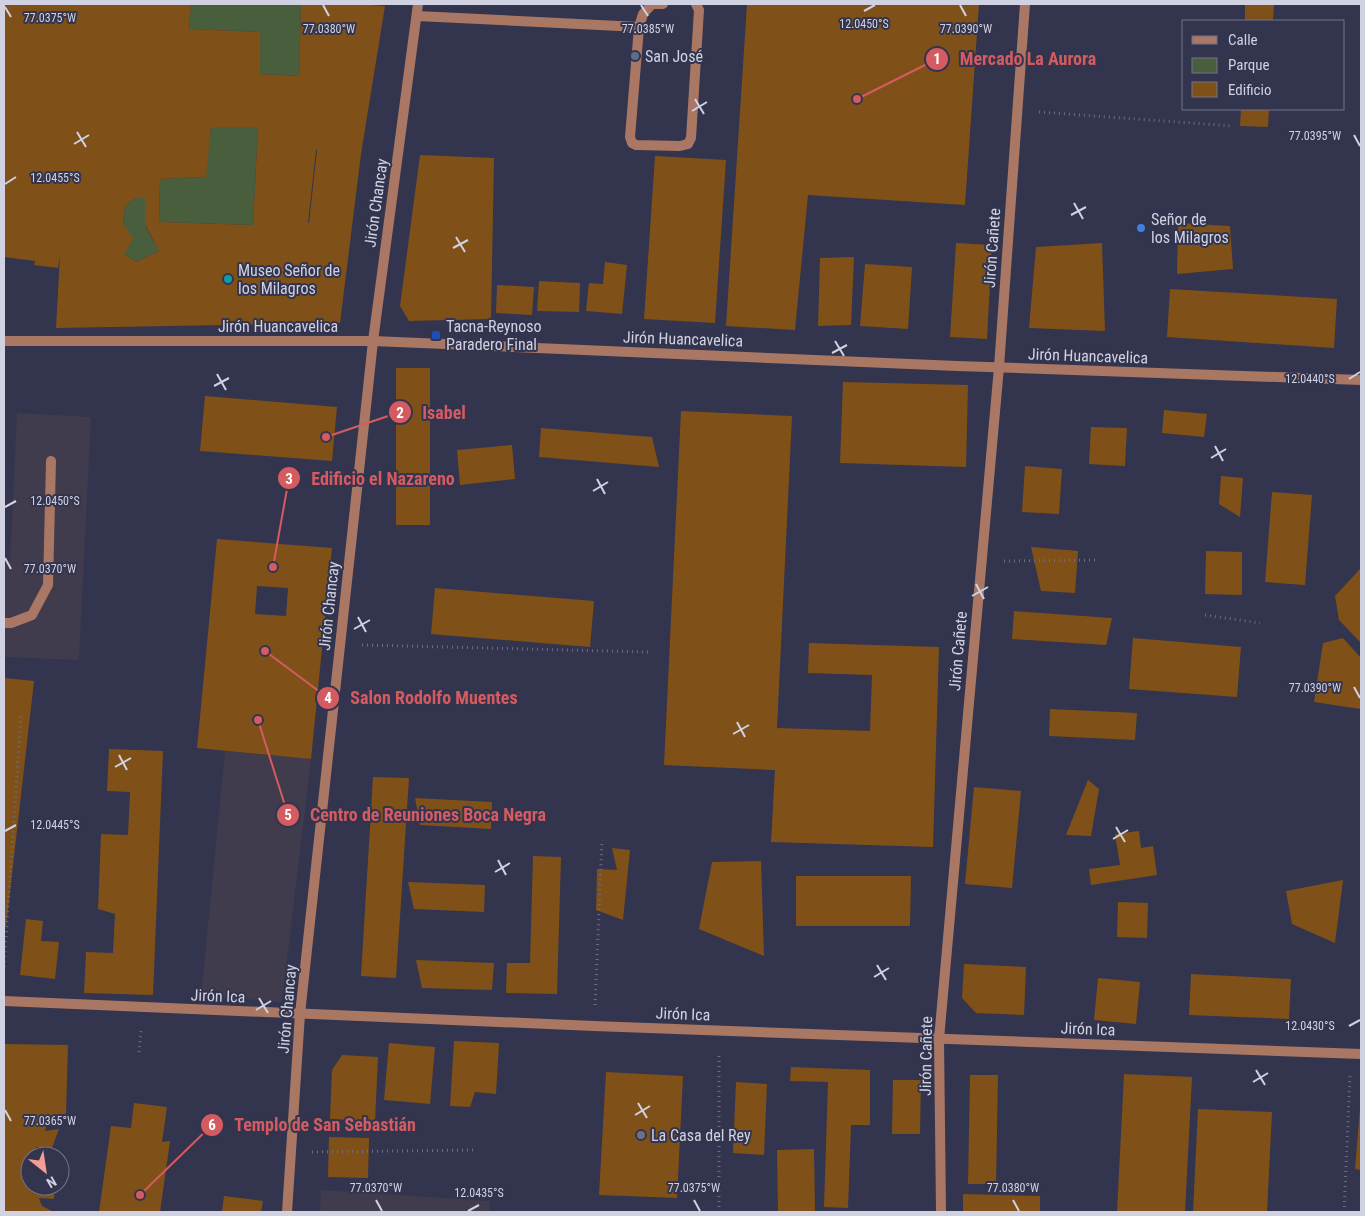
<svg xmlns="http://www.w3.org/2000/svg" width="1365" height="1216" viewBox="0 0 1365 1216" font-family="'Roboto Condensed',sans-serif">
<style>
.industrial{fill:#403b4d}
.green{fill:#495e3c}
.building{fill:#7f5118;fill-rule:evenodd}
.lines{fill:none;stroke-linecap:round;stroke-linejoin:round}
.path{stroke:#6c6d83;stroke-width:3;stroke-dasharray:1 4;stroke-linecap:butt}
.service{stroke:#a97764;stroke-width:10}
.minor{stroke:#a97764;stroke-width:10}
.ticks{fill:none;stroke:#d0d2e2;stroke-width:2}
.service-dot{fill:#5c6f8a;stroke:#33344e;stroke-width:2}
.shop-dot{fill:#3f7fe0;stroke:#33344e;stroke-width:2}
.culture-dot{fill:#0f9aa8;stroke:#33344e;stroke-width:2}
.transit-dot{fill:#1a4fb4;stroke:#33344e;stroke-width:2}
.worship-dot{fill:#6b7280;stroke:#33344e;stroke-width:2}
.labels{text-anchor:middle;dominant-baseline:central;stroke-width:4;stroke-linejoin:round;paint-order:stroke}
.poi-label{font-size:16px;fill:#d0d2e2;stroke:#33344e;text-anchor:start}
.street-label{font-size:16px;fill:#d0d2e2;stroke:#33344e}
.ticks-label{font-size:12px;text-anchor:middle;fill:#d0d2e2;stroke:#33344e;stroke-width:4;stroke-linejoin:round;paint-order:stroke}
.leader{fill:none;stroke:#d45b60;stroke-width:2}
.callout-dot{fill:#d45b60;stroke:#33344e;stroke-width:2}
.mark-label{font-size:15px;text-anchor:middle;font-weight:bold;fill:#fff}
.callout-label{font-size:18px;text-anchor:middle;font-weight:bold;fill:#d45b60;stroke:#33344e;stroke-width:4;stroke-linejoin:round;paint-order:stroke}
</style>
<rect width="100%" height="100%" fill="#33344e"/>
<!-- industrial -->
<g class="industrial">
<path d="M17 413 91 417 79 660 4 657V561H10Z"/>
<path d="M225 751 311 759 282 1002 201 996Z"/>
<path d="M321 1190 490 1201 489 1212H320Z"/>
</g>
<!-- green -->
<g class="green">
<path d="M191 4H301L299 76 260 74V32L189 29Z"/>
<path d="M211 127H258L253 225 159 222 160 179 205 177Z"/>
<path d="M135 198H145V226L159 251 136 262 124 254 123 224 125 206Z"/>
</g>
<!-- building -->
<g class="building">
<path d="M4 4H191L189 29 260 32V74L299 76 301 4H356L385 6 361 154 340 323 56 328 60 255 58 268 34 265 35 261 4 257ZM211 127H258L253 225 159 222 160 179 206 177ZM316 150H317L309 223H308ZM135 198H145V225L159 251 136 262 124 254 133 239 123 224 125 206Z"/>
<path d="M747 4H979L965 205 808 195 795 330 726 326Z"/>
<path d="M1245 4H1274L1273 21H1245Z"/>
<path d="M1241 109H1269L1268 127 1240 126Z"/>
<path d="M420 155 494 158 491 319 409 321 400 306Z"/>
<path d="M655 156 726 160 715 323 644 319Z"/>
<path d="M1178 223 1230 226 1233 269 1177 274Z"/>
<path d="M956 243 992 245 987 339 950 337Z"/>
<path d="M1102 243 1105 331 1029 328 1036 247Z"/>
<path d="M854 257 851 325 818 326 820 258Z"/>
<path d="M605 262 627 265 622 314 586 311 589 283 603 284Z"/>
<path d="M865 264 912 267 908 329 860 326Z"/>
<path d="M539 281 580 283 579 312 537 311Z"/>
<path d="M497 285 534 287 532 315 496 313Z"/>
<path d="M1170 289 1337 299 1334 348 1167 337Z"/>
<rect x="396" y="368" width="34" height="157"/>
<path d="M843 382 968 385 966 467 840 463Z"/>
<path d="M205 396 337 407 332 461 200 451Z"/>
<path d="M1164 410 1207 414 1204 437 1162 433Z"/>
<path d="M681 411 792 416 777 728 870 731 872 675 808 673 809 643 939 647 933 847 771 842 775 770 664 765Z"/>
<path d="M1091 427 1127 428 1125 466 1089 464Z"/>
<path d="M541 428 652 437 659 467 539 457Z"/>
<path d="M512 445 515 479 460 485 457 450Z"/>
<path d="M1025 466 1062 469 1059 514 1022 512Z"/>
<path d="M1221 476 1243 478 1240 517 1219 504Z"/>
<path d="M1272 492 1312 495 1305 585 1265 582Z"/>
<path d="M217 539 332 548 311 759 197 748ZM257 586 288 588 286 616 255 614Z"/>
<path d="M1031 547 1078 551 1075 593 1041 591Z"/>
<path d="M1206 551 1242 552V595L1205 594Z"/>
<path d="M1361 568V643L1339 620 1335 596Z"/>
<path d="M435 588 594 601 590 647 431 634Z"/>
<path d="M1014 611 1112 618 1106 645 1012 639Z"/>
<path d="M1133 638 1241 647 1237 697 1129 689Z"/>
<path d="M1343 638 1361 658V709L1314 702 1323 643Z"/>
<path d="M4 678 34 681 6 927 4 926Z"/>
<path d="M1050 709 1137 713 1135 740 1049 736Z"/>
<path d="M109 749 163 751 153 995 84 993 86 952 113 953 115 914 98 909 101 834 128 835 130 792 107 791Z"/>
<path d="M373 777 409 778 396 978 361 976Z"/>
<path d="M1088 780 1099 789 1091 836 1066 835Z"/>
<path d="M974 787 1021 791 1012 888 965 884Z"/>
<path d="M415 798 492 802 491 829 420 825Z"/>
<path d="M1139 831 1141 848 1153 846 1157 875 1091 885 1089 869 1120 865 1115 834Z"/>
<path d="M612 848 630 850 623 920 596 910 597 869 617 870Z"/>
<path d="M533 856 561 857 557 994 506 993 507 963H530Z"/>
<path d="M761 861 764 956 699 929 712 862Z"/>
<path d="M796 876H911L910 926H796Z"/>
<path d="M1343 880 1335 943 1292 924 1286 891Z"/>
<path d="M408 882 485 885 484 912 414 909Z"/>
<path d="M1118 902 1148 903 1147 938 1117 937Z"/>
<path d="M26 919 43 921 41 941 59 942 55 979 20 975Z"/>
<path d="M416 960 494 963 492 990 422 988Z"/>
<path d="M964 964 1026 967 1024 1015 976 1013 962 998Z"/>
<path d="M1191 974 1291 979 1289 1019 1189 1015Z"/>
<path d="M1098 978 1140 982 1136 1024 1094 1020Z"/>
<path d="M454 1041 499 1043 496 1094 475 1092 470 1107 450 1106Z"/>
<path d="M389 1043 435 1047 430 1104 384 1100Z"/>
<path d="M4 1044 68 1045 66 1114 49 1119 45 1131 59 1129 52 1148 36 1147 35 1156H30V1186H55L54 1199 39 1198 42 1206 52 1211 51 1212H4Z"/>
<path d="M342 1055 378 1057 375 1121 330 1119 332 1070Z"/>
<path d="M791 1067 870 1070V1125H851L848 1208 824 1207 828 1082 790 1081Z"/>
<path d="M606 1072 683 1076 677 1198 599 1195Z"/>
<path d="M1124 1074 1192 1077 1185 1212H1117Z"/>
<path d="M970 1075H998L996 1184H968Z"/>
<path d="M893 1080H921L920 1134H892Z"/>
<path d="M736 1082 767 1084 764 1155 733 1153Z"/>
<path d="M134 1103 167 1107 162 1142 170 1141 160 1212H99L111 1126 131 1128Z"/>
<path d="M1360 1108H1361V1170L1355 1169Z"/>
<path d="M1198 1109 1272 1112 1267 1212H1193Z"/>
<path d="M329 1137 369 1138 368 1178 328 1177Z"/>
<path d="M814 1149 815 1212H778L777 1150Z"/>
<path d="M963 1194 1040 1196V1212H963Z"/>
<path d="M224 1196 263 1201 261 1212H222Z"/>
</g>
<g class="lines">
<!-- path -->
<g class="path">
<path d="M1039 112 1233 126"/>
<path d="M1004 561 1098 560"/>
<path d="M1205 615 1260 623"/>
<path d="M362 645 648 652"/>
<path d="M4 967 21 715"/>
<path d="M595 1005 602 840"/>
<path d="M139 1052 141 1030"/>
<path d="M312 1152 477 1150"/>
<path d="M719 1212V1053"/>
<path d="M1344 1212 1350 1076"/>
</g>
<!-- service -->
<g class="service">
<path d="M663 4H652L643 14 639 27 630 137 632 143 636 145 680 146 688 144 691 138 699 10 696 4"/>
<path d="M417 16 639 27"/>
<path d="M4 623H11L32 615 48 585 51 461"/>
</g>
<!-- minor -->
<g class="minor">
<path d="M4 341H373L957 366 1361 380"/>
<path d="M4 1001 594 1026 1361 1054"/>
<path d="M287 1212 300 1014 368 388 373 341 418 4"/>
<path d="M941 1212 939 1039 999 367 1025 4"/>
</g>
</g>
<!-- ticks -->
<path class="ticks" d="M323 5 329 16M641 5 648 16M960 5 966 16M5 7 11 17M864 11 875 5M695 99 704 114M692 111 707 102M77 132 86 147M1354 135 1360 146M74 144 89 135M5 184 16 177M1074 203 1083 219M1071 215 1086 207M456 237 465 252M453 248 468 240M835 341 844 356M832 353 847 345M217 374 226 390M1349 379 1360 372M214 386 229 378M1215 446 1223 461M1211 458 1226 449M597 479 605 494M593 491 608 482M5 507 16 501M5 558 11 569M976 584 984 599M972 596 988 587M358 617 366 632M354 629 370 620M1354 687 1360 698M737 722 745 737M733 734 749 725M119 755 127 770M115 767 131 758M1116 827 1125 842M5 831 16 825M1113 839 1128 830M498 860 506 875M495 872 510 863M877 965 886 980M874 977 889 968M259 998 268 1013M256 1010 271 1001M1349 1026 1360 1020M1256 1070 1265 1085M1253 1082 1268 1073M638 1103 647 1118M5 1110 11 1121M635 1115 650 1106M376 1200 382 1211M694 1200 700 1211M1013 1200 1019 1211M468 1211 479 1205"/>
<!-- markers -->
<circle class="service-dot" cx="635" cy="56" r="5"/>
<circle class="shop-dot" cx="1141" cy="228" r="5"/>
<circle class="culture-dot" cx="228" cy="279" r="5"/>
<rect class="transit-dot" x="431" y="330" width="10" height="10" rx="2.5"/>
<circle class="worship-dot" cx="641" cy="1135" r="5"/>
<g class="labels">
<!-- poi labels -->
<g class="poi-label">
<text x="645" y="56">San José</text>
<text x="1151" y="219">Señor de<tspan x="1151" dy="18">los Milagros</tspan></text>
<text x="238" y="270">Museo Señor de<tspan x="238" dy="18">los Milagros</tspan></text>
<text x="446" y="326">Tacna-Reynoso<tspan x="446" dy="18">Paradero Final</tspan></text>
<text x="651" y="1135">La Casa del Rey</text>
</g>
<!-- street labels -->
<g class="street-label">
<text transform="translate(376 203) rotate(-82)">Jirón Chancay</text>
<text transform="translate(992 248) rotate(-86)">Jirón Cañete</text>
<text x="278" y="326">Jirón Huancavelica</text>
<text transform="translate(683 339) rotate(2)">Jirón Huancavelica</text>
<text transform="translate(1088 356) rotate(2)">Jirón Huancavelica</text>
<text transform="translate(329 606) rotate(-84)">Jirón Chancay</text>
<text transform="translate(958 651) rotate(-85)">Jirón Cañete</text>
<text transform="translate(218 996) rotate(2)">Jirón Ica</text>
<text transform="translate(287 1009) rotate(-85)">Jirón Chancay</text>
<text transform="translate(683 1014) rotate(2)">Jirón Ica</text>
<text transform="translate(1088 1029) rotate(2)">Jirón Ica</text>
<text transform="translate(926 1056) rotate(-89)">Jirón Cañete</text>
</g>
</g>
<g class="ticks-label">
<text x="50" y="22">77.0375°W</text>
<text x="864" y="28">12.0450°S</text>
<text x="966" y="33">77.0390°W</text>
<text x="329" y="33">77.0380°W</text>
<text x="648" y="33">77.0385°W</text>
<text x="1315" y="140">77.0395°W</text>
<text x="55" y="182">12.0455°S</text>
<text x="1310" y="383">12.0440°S</text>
<text x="55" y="505">12.0450°S</text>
<text x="50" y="573">77.0370°W</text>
<text x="1315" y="692">77.0390°W</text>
<text x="55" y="829">12.0445°S</text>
<text x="1310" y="1030">12.0430°S</text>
<text x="50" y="1125">77.0365°W</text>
<text x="376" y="1192">77.0370°W</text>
<text x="694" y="1192">77.0375°W</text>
<text x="1013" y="1192">77.0380°W</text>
<text x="479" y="1197">12.0435°S</text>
</g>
<!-- callouts -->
<path class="leader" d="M857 99L937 59M326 437L400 412M273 567L289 478M265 651L328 698M258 720L288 815M140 1195L212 1125"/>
<g class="callout-dot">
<circle cx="857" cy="99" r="5"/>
<circle cx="326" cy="437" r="5"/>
<circle cx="273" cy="567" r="5"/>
<circle cx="265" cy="651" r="5"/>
<circle cx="258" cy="720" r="5"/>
<circle cx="140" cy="1195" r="5"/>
<circle cx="937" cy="59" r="12"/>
<circle cx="400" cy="412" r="12"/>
<circle cx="289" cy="478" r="12"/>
<circle cx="328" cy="698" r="12"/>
<circle cx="288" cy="815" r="12"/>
<circle cx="212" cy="1125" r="12"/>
</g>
<g class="mark-label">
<text x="937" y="64">1</text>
<text x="400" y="418">2</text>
<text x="289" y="484">3</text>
<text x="328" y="703">4</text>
<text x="288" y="820">5</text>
<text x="212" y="1130">6</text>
</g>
<g class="callout-label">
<text x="1028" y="65">Mercado La Aurora</text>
<text x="444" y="419">Isabel</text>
<text x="383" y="485">Edificio el Nazareno</text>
<text x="434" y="704">Salon Rodolfo Muentes</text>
<text x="428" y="821">Centro de Reuniones Boca Negra</text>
<text x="325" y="1131">Templo de San Sebastián</text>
</g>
<!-- border -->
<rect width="1365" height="1216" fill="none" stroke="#d0d2e2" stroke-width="10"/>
<!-- legend -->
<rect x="1182" y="20" width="162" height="90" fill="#33344e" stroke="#727389"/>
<rect x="1192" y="36" width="25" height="8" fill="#a97764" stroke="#727389"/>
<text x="1228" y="45" font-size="15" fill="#d0d2e2">Calle</text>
<rect x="1192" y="58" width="25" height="15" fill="#495e3c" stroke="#727389"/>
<text x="1228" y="70" font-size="15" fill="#d0d2e2">Parque</text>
<rect x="1192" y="82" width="25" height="15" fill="#7f5118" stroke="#727389"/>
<text x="1228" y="95" font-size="15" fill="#d0d2e2">Edificio</text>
<!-- north arrow -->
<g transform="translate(45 1171) rotate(150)"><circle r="24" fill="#33344e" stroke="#727389"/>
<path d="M0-4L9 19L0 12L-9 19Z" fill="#f59c96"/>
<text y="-8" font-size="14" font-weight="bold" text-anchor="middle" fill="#d0d2e2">N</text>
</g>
</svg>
